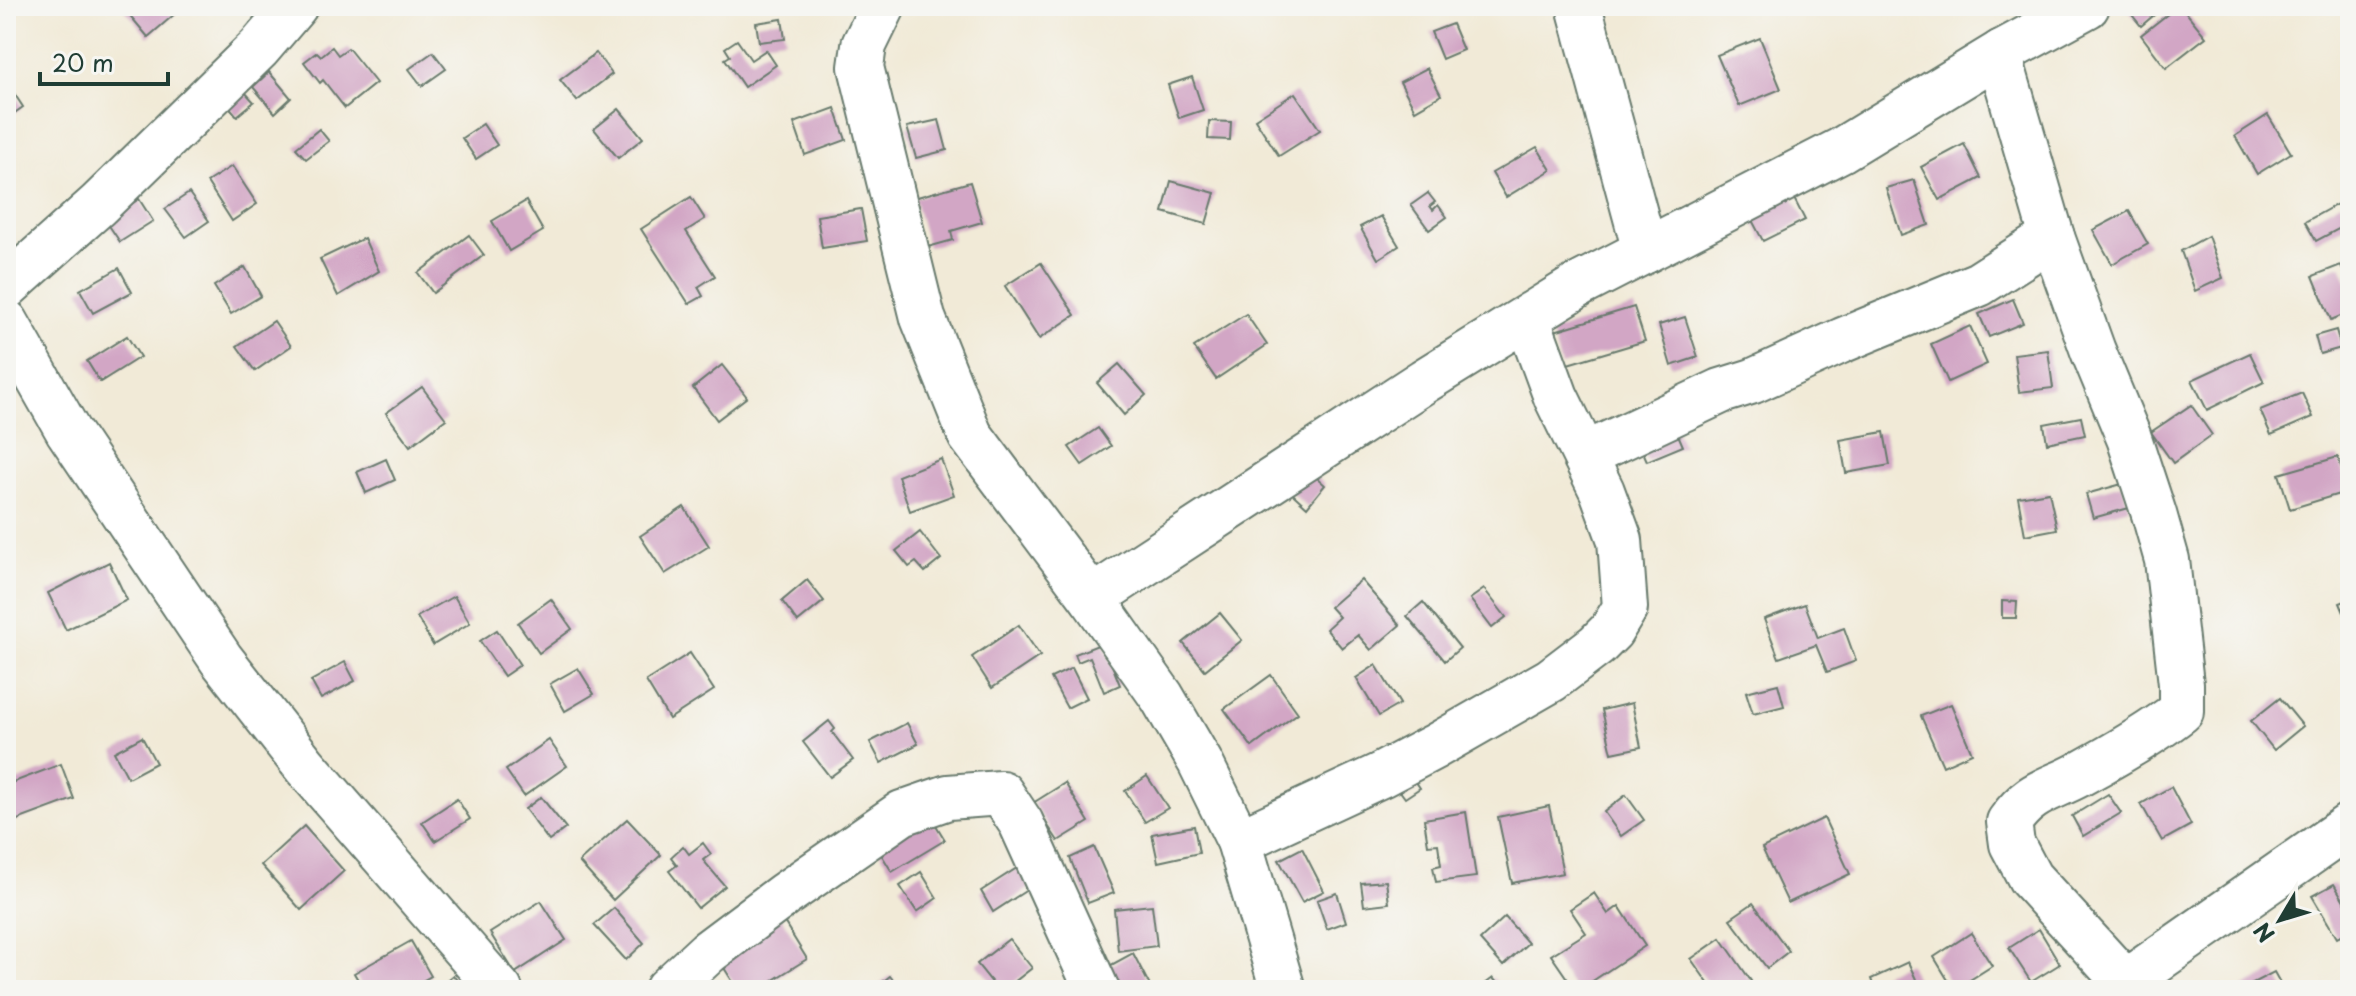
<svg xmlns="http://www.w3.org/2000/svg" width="2356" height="996" viewBox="0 0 2356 996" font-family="'Playpen Sans',sans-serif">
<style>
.building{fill:#d2a6c5}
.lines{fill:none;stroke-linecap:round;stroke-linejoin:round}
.minor-casing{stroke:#687a6d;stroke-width:48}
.minor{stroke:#fff;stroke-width:44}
</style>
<rect width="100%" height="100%" fill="#f6f6f2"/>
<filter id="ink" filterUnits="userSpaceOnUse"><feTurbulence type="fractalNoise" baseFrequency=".0125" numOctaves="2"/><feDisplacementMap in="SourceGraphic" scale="16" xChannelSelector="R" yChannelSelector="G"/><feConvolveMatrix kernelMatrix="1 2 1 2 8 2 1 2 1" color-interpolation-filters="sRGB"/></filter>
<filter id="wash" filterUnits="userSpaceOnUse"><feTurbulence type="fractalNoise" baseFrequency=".006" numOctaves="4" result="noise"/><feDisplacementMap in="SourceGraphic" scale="32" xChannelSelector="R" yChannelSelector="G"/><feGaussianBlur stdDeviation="1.8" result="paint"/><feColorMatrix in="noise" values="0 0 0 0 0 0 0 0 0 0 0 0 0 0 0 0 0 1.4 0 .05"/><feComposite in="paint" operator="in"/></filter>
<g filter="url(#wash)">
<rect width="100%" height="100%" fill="#f1ead7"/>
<g id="blocks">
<!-- building -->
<g class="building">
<path d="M122 6H170L176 13 148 37Z"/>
<path d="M2125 6H2157L2160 10 2141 26Z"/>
<path d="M2178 6H2181L2206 37 2166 68 2141 35Z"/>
<path d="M782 19 785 39 759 42 756 23Z"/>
<path d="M1452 24 1463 50 1442 59 1431 32Z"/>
<path d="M1760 38 1781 89 1739 106 1717 55Z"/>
<path d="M737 40 751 60 766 50 776 65 744 87 725 59 730 56 725 48Z"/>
<path d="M332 47 338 55 348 48 376 83 345 108 323 80 320 83 304 62 317 52 321 56Z"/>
<path d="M433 52 446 69 422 86 409 69Z"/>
<path d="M596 53 612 74 577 101 560 80Z"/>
<path d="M1427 68 1441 95 1415 110 1400 82Z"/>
<path d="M269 72 291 98 275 113 253 87Z"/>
<path d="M1192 77 1203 110 1179 118 1168 85Z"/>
<path d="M6 81 23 107 6 119Z"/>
<path d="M243 90 254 102 237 116 227 104Z"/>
<path d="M1295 93 1320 130 1279 156 1255 119Z"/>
<path d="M835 108 846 140 805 155 794 123Z"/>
<path d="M619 109 643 138 618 158 594 129Z"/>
<path d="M2268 115 2291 153 2257 174 2235 136Z"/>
<path d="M939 120 947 150 916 158 907 127Z"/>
<path d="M1209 121 1231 122 1230 140 1208 139Z"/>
<path d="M483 124 497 145 476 159 462 138Z"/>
<path d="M319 129 329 141 306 159 296 148Z"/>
<path d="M1964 144 1981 178 1939 200 1921 167Z"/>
<path d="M1537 147 1551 170 1506 197 1492 173Z"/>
<path d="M232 166 257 204 232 221 207 182Z"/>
<path d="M1914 180 1929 225 1901 235 1886 188Z"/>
<path d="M1171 181 1215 193 1206 224 1163 212Z"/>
<path d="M1785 181 1805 220 1763 241 1743 203Z"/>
<path d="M970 182 982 222 951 231 953 240 928 247 914 198Z"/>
<path d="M189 193 209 221 186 237 165 209Z"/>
<path d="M1428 193 1435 202 1430 206 1433 210 1438 205 1447 217 1429 230 1411 205Z"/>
<path d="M691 197 705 219 686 231 715 276 698 287 703 296 689 304 641 229Z"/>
<path d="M139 199 153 221 120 242 106 221Z"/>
<path d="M526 201 543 231 509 251 492 221Z"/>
<path d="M2341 202 2350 219V223L2316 241 2305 222Z"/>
<path d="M861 209 867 241 822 248 817 216Z"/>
<path d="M2129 211 2148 244 2112 264 2093 230Z"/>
<path d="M1381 216 1399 246 1378 259 1360 227Z"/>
<path d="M469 235 484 255 433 293 418 273Z"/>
<path d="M2208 236 2223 278 2195 291 2181 251Z"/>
<path d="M364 238 379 271 338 296 320 259Z"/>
<path d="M1041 263 1075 315 1039 339 1005 286Z"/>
<path d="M2341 265 2350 287V312L2331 320 2313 276Z"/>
<path d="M245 267 261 296 231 314 214 286Z"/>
<path d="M119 268 132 292 93 313 80 290Z"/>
<path d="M2013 299 2023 323 1989 337 1979 314Z"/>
<path d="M1634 307 1645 341 1561 366 1551 332Z"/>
<path d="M1246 314 1267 345 1216 379 1194 347Z"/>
<path d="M1685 317 1698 357 1671 366 1659 325Z"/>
<path d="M274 321 291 346 255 371 237 346Z"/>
<path d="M1970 326 1987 364 1948 382 1931 344Z"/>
<path d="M2336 330 2341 348 2320 354 2315 336Z"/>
<path d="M127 336 140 357 100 382 87 361Z"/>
<path d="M2048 350 2053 388 2019 392 2014 354Z"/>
<path d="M2250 353 2264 382 2207 410 2192 380Z"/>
<path d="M1119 364 1146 395 1124 415 1097 383Z"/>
<path d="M722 365 747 397 717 420 693 388Z"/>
<path d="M422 387 446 419 410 446 386 413Z"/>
<path d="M2302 393 2313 417 2271 435 2260 410Z"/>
<path d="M2191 405 2212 435 2173 463 2151 432Z"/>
<path d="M2081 417 2085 435 2047 443 2044 424Z"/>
<path d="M1673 423 1683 446 1647 461 1637 438Z"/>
<path d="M1098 428 1111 446 1082 465 1069 447Z"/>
<path d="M1884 432 1890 465 1846 473 1840 440Z"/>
<path d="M2338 457 2349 491 2290 509 2279 474Z"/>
<path d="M386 459 395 480 366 493 357 472Z"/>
<path d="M941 459 954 495 910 511 898 476Z"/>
<path d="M1305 467 1325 485 1307 507 1286 488Z"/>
<path d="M2122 484 2129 508 2093 518 2086 494Z"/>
<path d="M2049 492 2057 529 2025 535 2018 497Z"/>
<path d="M684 507 709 546 665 574 640 536Z"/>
<path d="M920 532 941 559 925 572 916 562 909 567 896 551Z"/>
<path d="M109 562 127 600 66 630 48 593Z"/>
<path d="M807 580 824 601 798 622 782 601Z"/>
<path d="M1361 580 1400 625 1371 650 1358 635 1342 648 1326 629 1339 617 1330 607Z"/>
<path d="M1484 589 1506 617 1492 628 1470 599Z"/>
<path d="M454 596 470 623 433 645 417 617Z"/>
<path d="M551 599 572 629 539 653 518 623Z"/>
<path d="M2350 599V627L2340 603Z"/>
<path d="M2002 601 2017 602 2016 618H2002Z"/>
<path d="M1423 602 1460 648 1445 661 1407 616Z"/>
<path d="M1805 604 1818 638 1844 628 1856 661 1827 672 1816 645 1779 658 1764 619Z"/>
<path d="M1220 613 1242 640 1205 670 1183 643Z"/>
<path d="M1019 625 1040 656 992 688 972 657Z"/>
<path d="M497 630 520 665 504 676 480 641Z"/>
<path d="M1103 643 1120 685 1104 692 1090 657 1078 662 1075 654Z"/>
<path d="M690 653 714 690 669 719 646 681Z"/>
<path d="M345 662 355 681 321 699 311 681Z"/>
<path d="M1376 665 1400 704 1379 716 1356 678Z"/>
<path d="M578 668 594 694 565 711 550 684Z"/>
<path d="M1072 668 1087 698 1067 708 1051 678Z"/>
<path d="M1271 675 1298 713 1252 747 1224 709Z"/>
<path d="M1778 684 1784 706 1753 714 1746 692Z"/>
<path d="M2280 698 2303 726 2274 750 2251 721Z"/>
<path d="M1632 703 1641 747 1612 753 1602 710Z"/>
<path d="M1951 704 1972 753 1943 766 1921 716Z"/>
<path d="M829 721 835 729 832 732 853 760 830 777 803 742Z"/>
<path d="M907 723 918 744 881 763 870 742Z"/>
<path d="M142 737 156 763 128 778 114 752Z"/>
<path d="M549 740 567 766 524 796 506 770Z"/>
<path d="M61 764 74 799 12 822 6 808V785Z"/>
<path d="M1408 770 1420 788 1405 798 1392 780Z"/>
<path d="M1147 776 1168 808 1145 822 1125 791Z"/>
<path d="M1065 783 1089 822 1058 841 1033 803Z"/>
<path d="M2171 787 2191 825 2162 841 2141 804Z"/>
<path d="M2108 794 2121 813 2083 836 2072 816Z"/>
<path d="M1626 795 1644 820 1621 836 1604 812Z"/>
<path d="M541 797 566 828 549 841 525 809Z"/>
<path d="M457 799 470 819 435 841 422 822Z"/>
<path d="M1549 806 1563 873 1512 883 1498 817Z"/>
<path d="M925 807 945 840 892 872 872 839Z"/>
<path d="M1466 812 1476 877 1436 882 1433 867 1441 865 1438 844 1428 845 1424 819Z"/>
<path d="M1824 818 1850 874 1788 903 1762 848Z"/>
<path d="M627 819 661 855 613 900 579 862Z"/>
<path d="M304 826 344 871 301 910 261 865Z"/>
<path d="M1194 826 1199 853 1158 862 1152 834Z"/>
<path d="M703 843 711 854 703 860 725 886 698 908 669 871 677 865 671 857 683 846 689 854Z"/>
<path d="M1094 847 1114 893 1088 903 1070 858Z"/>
<path d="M1302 848 1324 891 1302 902 1279 860Z"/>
<path d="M1017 868 1030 888 993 912 981 891Z"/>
<path d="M921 872 937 898 917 912 900 886Z"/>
<path d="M1386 881 1389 903 1364 906 1361 883Z"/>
<path d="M2334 884 2350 911V931L2337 938 2312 896Z"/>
<path d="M1337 893 1346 922 1327 929 1317 900Z"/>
<path d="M1594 893 1608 914 1619 906 1645 946 1579 990H1575L1551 955 1586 933 1570 909Z"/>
<path d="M541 901 566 940 515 973 490 933Z"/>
<path d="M1753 903 1789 951 1767 968 1730 919Z"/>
<path d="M1152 905 1157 946 1118 951 1114 909Z"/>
<path d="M614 908 644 943 626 960 594 925Z"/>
<path d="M778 912 807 959 757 990H738L714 952Z"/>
<path d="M1505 917 1528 943 1503 966 1480 940Z"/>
<path d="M2039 929 2060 964 2031 982 2009 948Z"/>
<path d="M1971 933 1992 966 1954 990 1934 957Z"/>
<path d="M1721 938 1751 981 1737 990H1713L1691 959Z"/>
<path d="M1009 939 1032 968 1004 990H998L977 964Z"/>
<path d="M411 941 431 976 406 990H364L354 973Z"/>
<path d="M1133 953 1150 986 1142 990H1112L1102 970Z"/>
<path d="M1908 962 1921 990H1875L1871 979Z"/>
<path d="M2274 972 2284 990H2239Z"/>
<path d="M453 975 464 990H434Z"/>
<path d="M890 976 901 990H873Z"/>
<path d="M1493 978 1503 990H1477Z"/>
</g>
</g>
</g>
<g filter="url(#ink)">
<use href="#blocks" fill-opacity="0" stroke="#687a6d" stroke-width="2"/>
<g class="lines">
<!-- minor casing -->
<g class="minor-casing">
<g id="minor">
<path d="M883 6 864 45 861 67 923 318 970 435 1092 598"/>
<path d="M1579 6 1645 251"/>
<path d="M2002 52 2004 72 2052 237 2093 351 2129 438 2154 514 2167 560 2181 684V711C2150 735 2115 755 2080 774 2049 791 2031 790 2009 822L2012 844 2030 878 2125 982"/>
<path d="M6 287 98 205 259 48 295 6"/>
<path d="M6 322 68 431 221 659 305 766 500 990"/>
<path d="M1585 455 1721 391 1753 381 1843 340 1979 284 2052 237"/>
<path d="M1239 841 1381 775 1434 747 1551 680 1597 645 1611 631 1625 608 1620 540 1602 491 1556 397 1527 318"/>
<path d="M667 990 708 952 784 895 902 813 948 797 1001 793 1021 823 1097 990"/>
<path d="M1283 990 1239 841 1200 762 1162 697 1092 598 1424 381 1579 285 1841 150 2002 52 2087 6"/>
<path d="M2114 990 2350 825"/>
</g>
</g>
<!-- minor -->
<use href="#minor" class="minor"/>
</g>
</g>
<!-- margin -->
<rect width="2356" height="996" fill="none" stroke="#f6f6f2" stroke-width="32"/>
<!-- north arrow -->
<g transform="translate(2280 920) rotate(232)" stroke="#f6f6f2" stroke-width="6" paint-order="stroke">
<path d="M0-6L14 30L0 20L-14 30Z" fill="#1f3d34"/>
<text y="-12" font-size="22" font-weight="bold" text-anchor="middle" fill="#1f3d34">N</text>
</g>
<!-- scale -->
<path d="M40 72v12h128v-12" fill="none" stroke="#1f3d34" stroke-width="4"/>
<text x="52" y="72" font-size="24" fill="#1f3d34" stroke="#f6f6f2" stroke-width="6" paint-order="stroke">20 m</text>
</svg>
